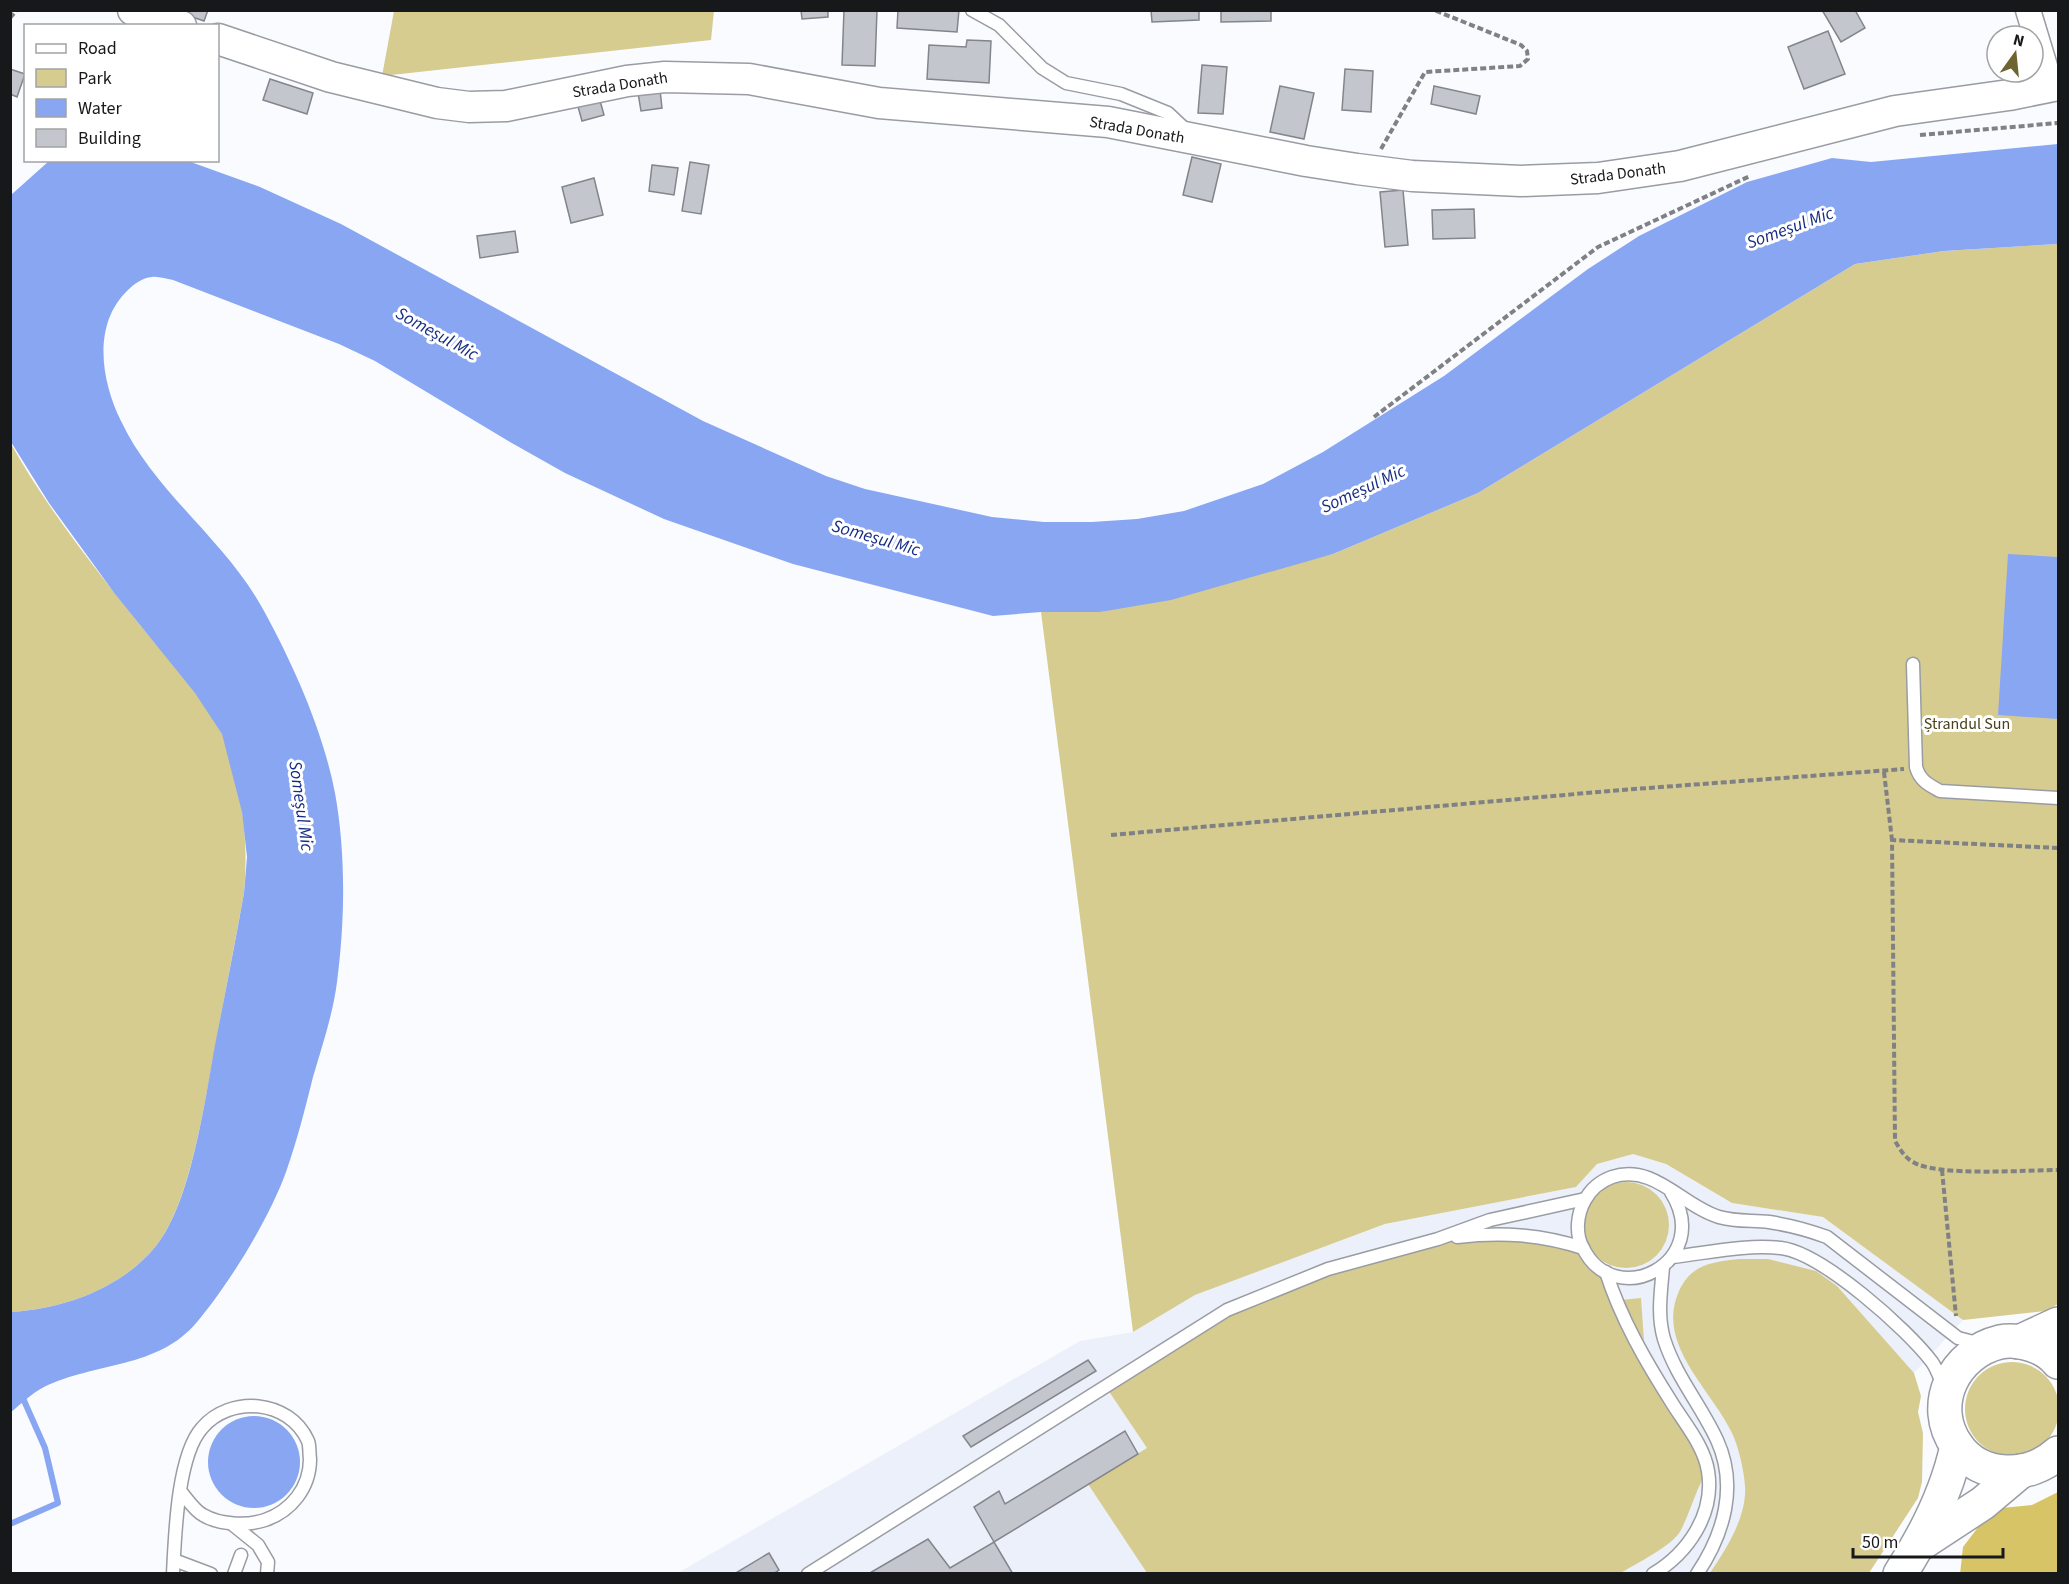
<svg xmlns="http://www.w3.org/2000/svg" width="2069" height="1584" viewBox="0 0 2069 1584" font-family="'Source Sans 3',sans-serif">
<style>
.built{fill:#ebf0fa}
.green{fill:#d7cc90}
.forest{fill:#d6c467}
.water{fill:#88a6f2}
.lines{fill:none;stroke-linecap:round;stroke-linejoin:round}
.stream{stroke:#88a6f2;stroke-width:6}
.building{fill:#c3c6cd;stroke:#82858b;stroke-width:1.5}
.service-casing{stroke:#999ca2;stroke-width:15}
.minor-casing{stroke:#999ca2;stroke-width:27}
.tertiary-casing{stroke:#999ca2;stroke-width:33}
.secondary-casing{stroke:#999ca2;stroke-width:36}
.path{stroke:#7f8184;stroke-width:4;stroke-dasharray:6 3;stroke-linecap:butt}
.service{stroke:#fff;stroke-width:12}
.minor{stroke:#fff;stroke-width:24}
.tertiary{stroke:#fff;stroke-width:30}
.secondary{stroke:#fff;stroke-width:33}
.labels{text-anchor:middle;dominant-baseline:central;stroke-width:6;stroke-linejoin:round;paint-order:stroke}
.street-label{font-size:16px;fill:#17181a;stroke:#fff}
.park-label{font-size:16px;fill:#484119;stroke:#fff}
.water-label{font-size:18px;font-style:italic;fill:#172d83;stroke:#fff}
</style>
<rect width="100%" height="100%" fill="#f9fbff"/>
<!-- built -->
<path class="built" d="M1633 1154 1666 1164 1732 1203 1823 1217 1861 1239 1963 1320 1914 1373 1903 1402 1786 1573 676 1574 1080 1341 1133 1332 1195 1295 1386 1224 1576 1187 1597 1164Z"/>
<!-- green -->
<g class="green">
<path d="M394 11H714L711 40 382 76Z"/>
<path d="M2058 244V1304L2045 1311 1963 1320 1823 1217 1732 1203 1666 1164 1633 1154 1597 1164 1576 1187 1385 1224 1195 1295 1133 1332 1041 612H1100L1333 554 1478 493 1855 264 1944 251Z"/>
<path d="M10 442C47 509 97 571 145 631 169 660 210 702 223 736 242 786 249 840 244 893 234 948 223 1003 213 1059 203 1111 189 1205 156 1246 122 1288 64 1309 11 1312Z"/>
<circle cx="1626" cy="1225" r="43"/>
<path d="M1496 1233 1583 1248 1606 1272 1708 1469C1696 1489 1691 1510 1681 1530 1673 1546 1635 1564 1619 1574L1147 1573 1088 1484 1147 1448 1106 1387 1227 1310 1328 1269 1438 1239Z"/>
<path d="M1739 1259H1768L1816 1271 1837 1286 1914 1373 1921 1396 1918 1412 1923 1433 1922 1482 1918 1498 1869 1573H1710C1726 1549 1747 1517 1745 1486 1744 1471 1739 1448 1732 1433 1711 1389 1655 1344 1679 1291 1691 1264 1713 1262 1739 1259Z"/>
<path d="M1641 1298 1644 1341 1621 1300Z"/>
<circle cx="2012" cy="1409" r="47"/>
</g>
<!-- forest -->
<path class="forest" d="M2058 1492V1573L1960 1574 1963 1547 1992 1509 2032 1505Z"/>
<!-- water -->
<g class="water">
<path d="M2058 144V244L1944 251 1855 264 1478 493 1333 554 1171 600 1100 612H1041L993 616 793 564 664 519 565 473 510 442 375 361 339 344 173 280C166 279 158 276 152 277 142 278 134 284 128 290 92 324 101 381 121 421 155 493 226 540 264 611 294 666 323 731 335 793 346 854 345 921 337 982 333 1014 322 1046 313 1077 305 1109 297 1141 286 1172 269 1219 229 1284 197 1322 158 1369 95 1362 44 1387 32 1393 21 1404 11 1412V1312C64 1309 122 1288 156 1246 191 1203 205 1100 215 1045 225 994 235 944 244 893L247 857 242 812 222 734 195 693 115 594 49 503 11 442V195L49 161H188L260 187 341 224 703 421 826 476 865 489 992 517 1044 522H1092L1137 519 1184 511 1263 484 1323 452 1444 376 1588 269 1639 236 1747 182 1832 158 1871 162Z"/>
<path d="M2008 554 2058 557V719L1998 715Z"/>
<circle cx="254" cy="1462" r="46"/>
</g>
<g class="lines">
<!-- stream -->
<path class="stream" d="M10 1524 58 1503 45 1448 22 1396"/>
</g>
<!-- building -->
<g class="building">
<path d="M172 10H208L204 21Z"/>
<path d="M801 10H828V17L802 19Z"/>
<path d="M844 10H877L875 66 842 65Z"/>
<path d="M898 10H959L957 32 897 28Z"/>
<path d="M1151 10H1199V20L1152 22Z"/>
<path d="M1221 10H1271V21L1221 22Z"/>
<path d="M1822 10H1855L1865 28 1841 42Z"/>
<path d="M1828 31 1845 74 1804 89 1788 47Z"/>
<path d="M967 40 991 41 989 83 927 79 929 45 966 47Z"/>
<path d="M1202 65 1227 67 1223 114 1198 113Z"/>
<path d="M10 69 25 74 17 97 10 94Z"/>
<path d="M1345 69 1373 71 1371 112 1342 110Z"/>
<path d="M270 79 313 93 307 114 263 100Z"/>
<path d="M1280 86 1314 93 1304 139 1270 132Z"/>
<path d="M1434 86 1480 96 1476 114 1431 104Z"/>
<path d="M660 90 662 108 641 111 638 93Z"/>
<path d="M599 97 604 115 582 121 577 103Z"/>
<path d="M1192 157 1221 164 1212 202 1183 195Z"/>
<path d="M690 162 709 165 701 214 682 211Z"/>
<path d="M652 165 678 168 674 195 649 191Z"/>
<path d="M594 178 603 215 571 223 562 187Z"/>
<path d="M1403 190 1408 245 1385 247 1380 192Z"/>
<path d="M1474 209 1475 238 1433 239 1432 210Z"/>
<path d="M515 231 518 252 480 258 477 236Z"/>
<path d="M1088 1360 1096 1371 971 1447 963 1436Z"/>
<path d="M1125 1431 1138 1454 994 1542 974 1507 999 1491 1005 1504Z"/>
<path d="M928 1539 950 1568 994 1542 1013 1574H868Z"/>
<path d="M769 1553 779 1570 773 1574H734Z"/>
</g>
<g class="lines">
<!-- service casing -->
<g class="service-casing">
<g id="service">
<path d="M972 10 999 25 1042 68 1066 83 1121 94 1168 113 1186 130"/>
<path d="M1913 664 1916 767C1920 781 1929 785 1940 791L2058 798"/>
<path d="M1671 1192C1715 1262 1615 1313 1583 1248 1575 1234 1577 1214 1585 1200 1591 1189 1601 1181 1612 1177 1654 1163 1682 1206 1719 1217 1736 1222 1753 1220 1769 1222 1789 1225 1808 1230 1827 1237L1958 1338 1981 1344"/>
<path d="M1457 1237C1501 1232 1540 1234 1583 1248"/>
<path d="M1672 1257C1708 1253 1745 1244 1781 1248 1822 1253 1907 1329 1932 1362 1937 1369 1940 1379 1944 1387"/>
<path d="M1663 1267C1661 1292 1657 1315 1664 1339 1676 1377 1701 1405 1717 1440 1738 1486 1724 1534 1697 1574"/>
<path d="M1606 1272C1621 1319 1646 1362 1672 1403 1685 1424 1704 1446 1708 1471 1715 1514 1688 1553 1653 1574"/>
<path d="M232 1524 258 1545 268 1562 267 1574"/>
<path d="M174 1560 211 1574"/>
<path d="M173 1574C175 1537 177 1456 202 1428 230 1395 289 1399 308 1441 310 1446 309 1453 310 1459 310 1488 291 1511 265 1520 247 1526 220 1525 203 1515 195 1511 187 1499 181 1492"/>
<path d="M234 1574 241 1555"/>
<path d="M808 1574 1227 1310 1328 1269 1438 1239 1490 1220 1585 1199"/>
</g>
</g>
<!-- minor casing -->
<g class="minor-casing">
<path id="minor" d="M2028 10 2051 86"/>
</g>
<!-- tertiary casing -->
<g class="tertiary-casing">
<g id="tertiary">
<path d="M133 10 181 26"/>
<path d="M218 39 331 77 437 103 469 107 506 106 627 81 665 77 749 79 879 103 1108 122 1306 161 1357 169 1412 176 1521 181 1598 178 1680 166 1895 111 2009 95 2058 85"/>
</g>
</g>
<!-- secondary casing -->
<g class="secondary-casing">
<g id="secondary">
<path d="M2019 1342 2058 1324"/>
<path d="M2058 1362C2046 1347 2020 1338 2000 1342 1954 1353 1928 1405 1957 1446 1981 1480 2029 1479 2058 1453"/>
<path d="M1919 1545 1983 1503 2021 1471"/>
<path d="M1900 1574C1926 1534 1947 1492 1957 1446"/>
</g>
</g>
<!-- path -->
<g class="path">
<path d="M10 18 17 10"/>
<path d="M1920 135 2058 123"/>
<path d="M1381 149 1425 72 1520 66 1528 59 1527 51 1521 45 1434 10"/>
<path d="M1374 417 1598 247 1750 176"/>
<path d="M1884 772 1892 840"/>
<path d="M1111 835 1621 790 1904 769"/>
<path d="M2058 848 1892 840 1895 1141C1900 1149 1904 1157 1913 1162 1937 1177 2027 1170 2058 1170"/>
<path d="M1942 1170 1956 1316"/>
</g>
<!-- service -->
<use href="#service" class="service"/>
<!-- minor -->
<use href="#minor" class="minor"/>
<!-- tertiary -->
<use href="#tertiary" class="tertiary"/>
<!-- secondary -->
<use href="#secondary" class="secondary"/>
</g>
<g class="labels">
<!-- street labels -->
<g class="street-label">
<text transform="translate(620 85) rotate(-9)">Strada Donath</text>
<text transform="translate(1137 130) rotate(10)">Strada Donath</text>
<text transform="translate(1618 174) rotate(-7)">Strada Donath</text>
</g>
<!-- park labels -->
<g class="park-label">
<text x="1967" y="724">Ștrandul Sun</text>
</g>
<!-- water labels -->
<g class="water-label">
<text transform="translate(1790 228) rotate(-20)">Someșul Mic</text>
<text transform="translate(437 334) rotate(29)">Someșul Mic</text>
<text transform="translate(1363 489) rotate(-25)">Someșul Mic</text>
<text transform="translate(876 538) rotate(16)">Someșul Mic</text>
<text transform="translate(301 806) rotate(82)">Someșul Mic</text>
</g>
</g>
<!-- border -->
<rect width="2069" height="1584" fill="none" stroke="#17181a" stroke-width="24"/>
<!-- legend -->
<rect x="24" y="24" width="195" height="138" fill="#ffffff" stroke="#a2a3a3" stroke-width="1.5"/>
<rect x="36" y="44" width="30" height="9" fill="#ffffff" stroke="#a2a3a3" stroke-width="1.5"/>
<text x="78" y="54" font-size="18" fill="#17181a">Road</text>
<rect x="36" y="69" width="30" height="18" fill="#d7cc90" stroke="#a2a3a3" stroke-width="1.5"/>
<text x="78" y="84" font-size="18" fill="#17181a">Park</text>
<rect x="36" y="99" width="30" height="18" fill="#88a6f2" stroke="#a2a3a3" stroke-width="1.5"/>
<text x="78" y="114" font-size="18" fill="#17181a">Water</text>
<rect x="36" y="129" width="30" height="18" fill="#c3c6cd" stroke="#a2a3a3" stroke-width="1.5"/>
<text x="78" y="144" font-size="18" fill="#17181a">Building</text>
<!-- north arrow -->
<g transform="translate(2015 54) rotate(15)"><circle r="28" fill="#ffffff" stroke="#a2a3a3" stroke-width="1.5"/>
<path d="M0-4.5L10 22L0 15L-10 22Z" fill="#6d6430"/>
<text y="-9" font-size="16" font-weight="bold" text-anchor="middle" fill="#17181a">N</text>
</g>
<!-- scale -->
<path d="M1853 1548v9h150v-9" fill="none" stroke="#17181a" stroke-width="3"/>
<text x="1862" y="1548" font-size="18" fill="#17181a" stroke="#ffffff" stroke-width="4.5" paint-order="stroke">50 m</text>
</svg>
